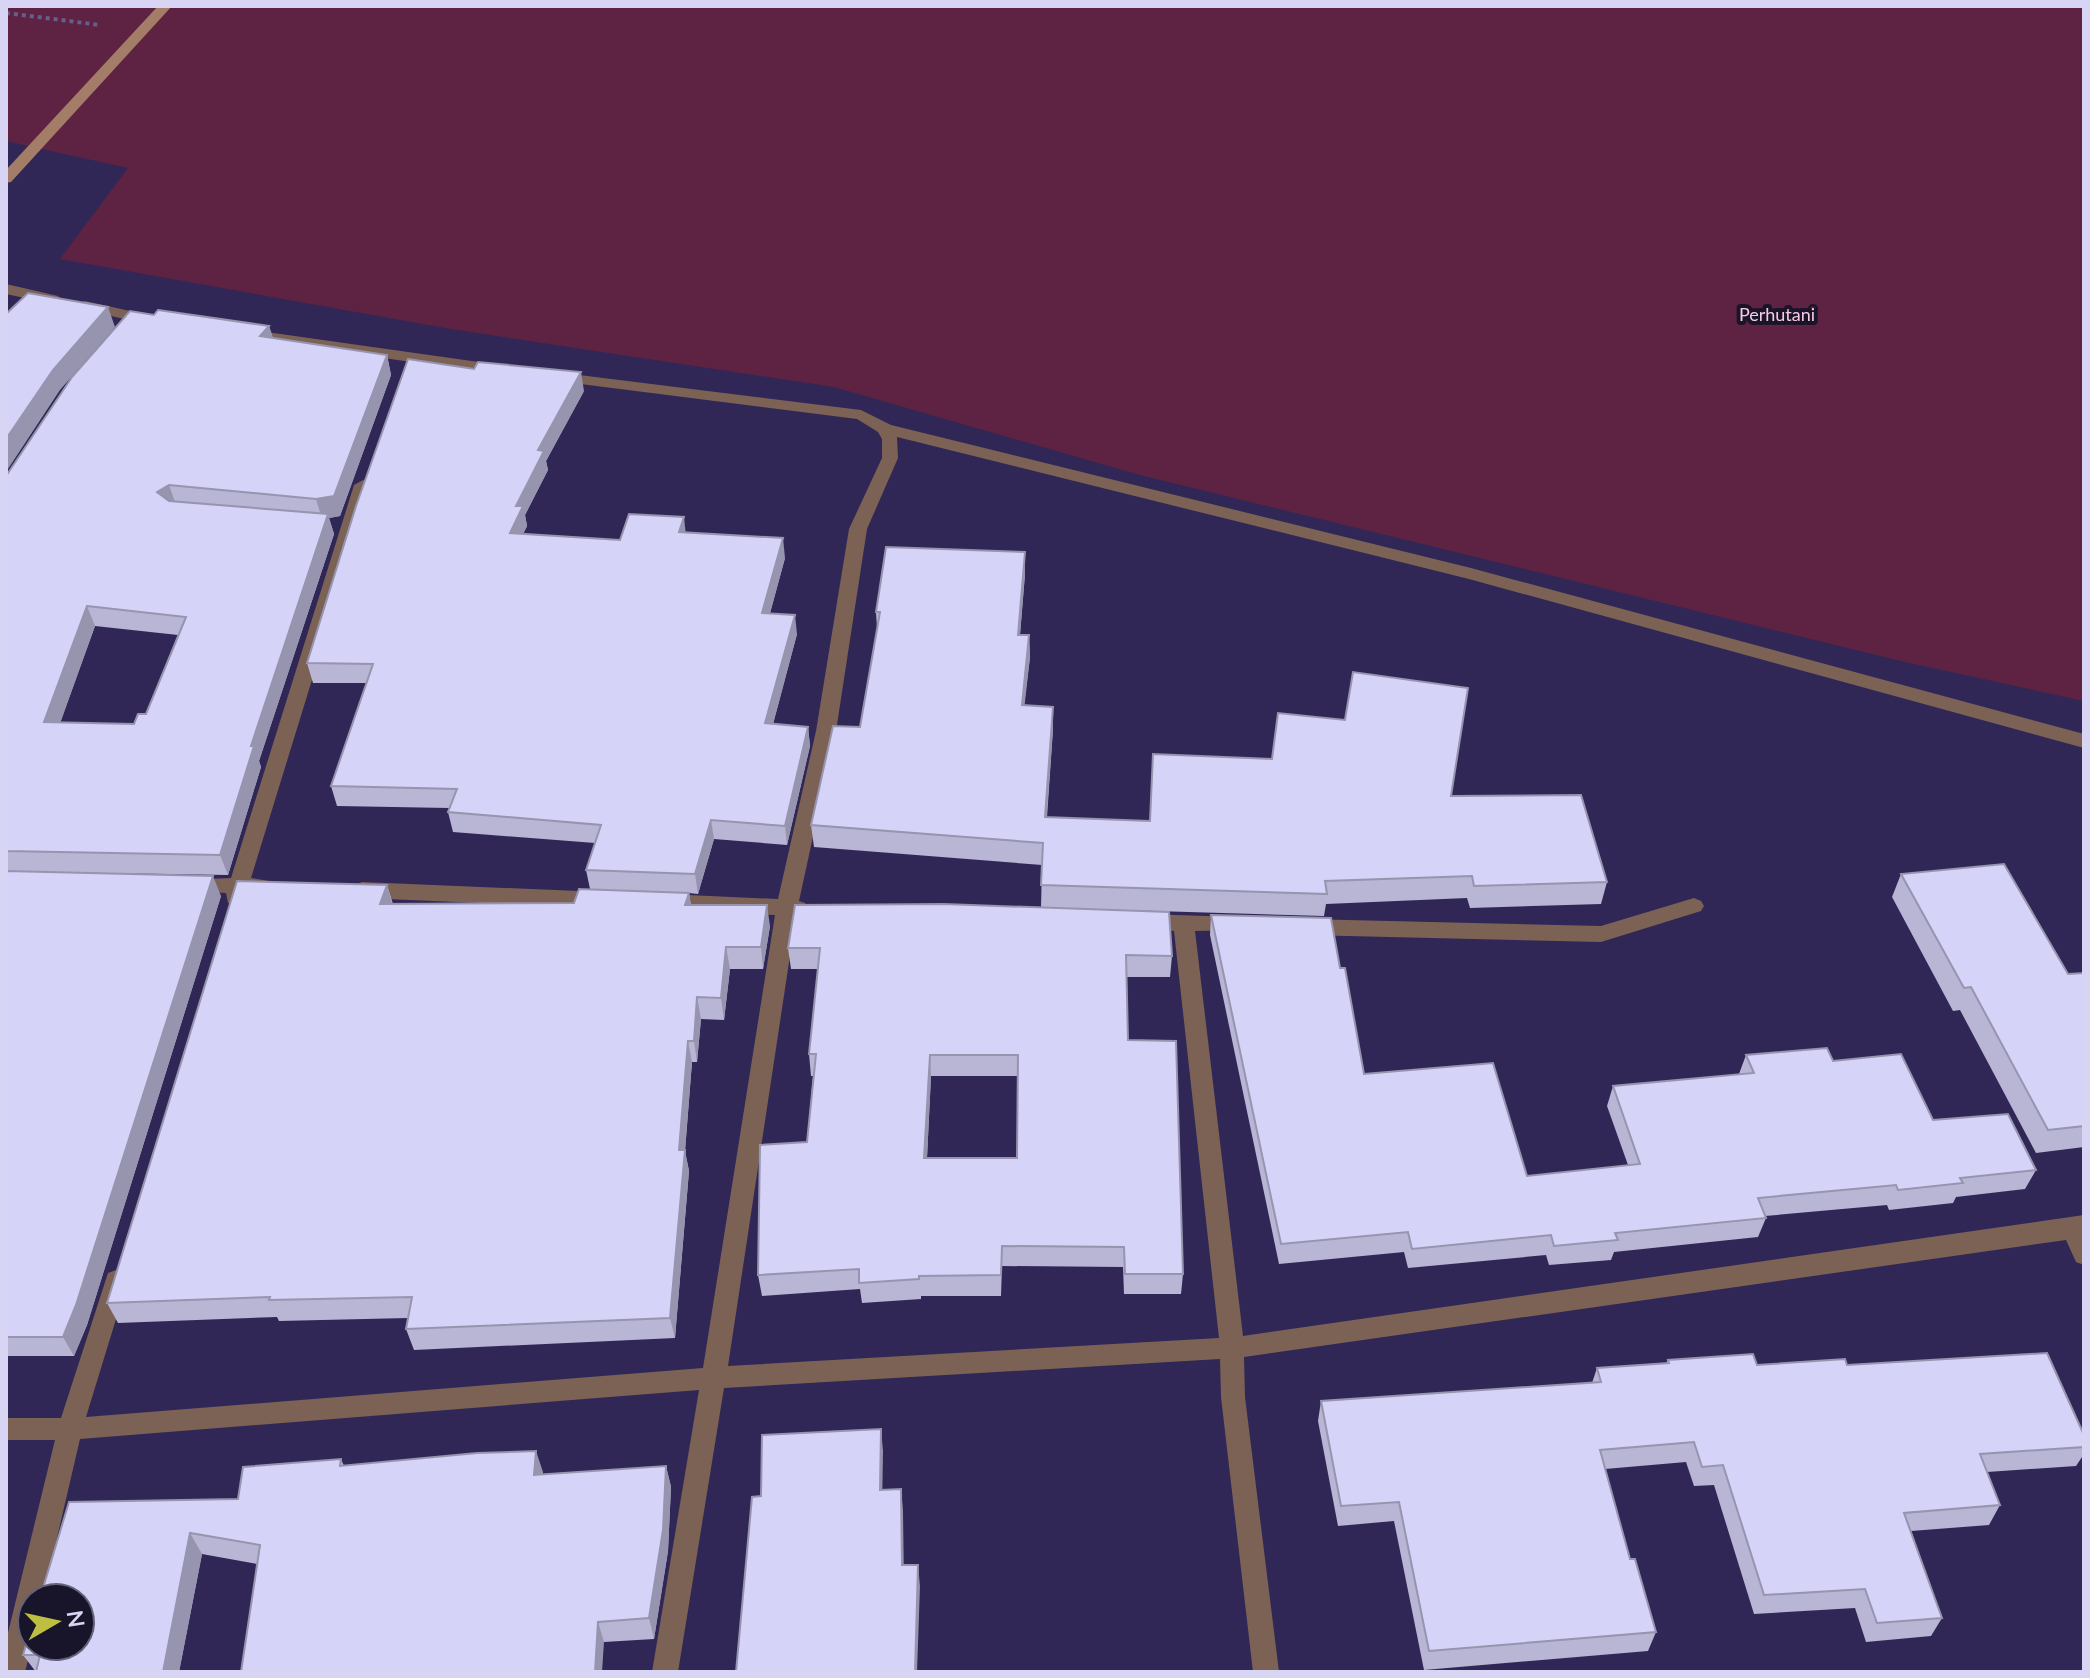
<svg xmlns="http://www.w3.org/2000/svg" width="2090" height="1678" viewBox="0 0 2090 1678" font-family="Lato,sans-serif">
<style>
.green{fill:#5e2342}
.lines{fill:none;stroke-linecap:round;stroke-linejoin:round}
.path{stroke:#665f89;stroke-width:4;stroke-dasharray:4 4;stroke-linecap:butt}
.minor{fill:#7b6255;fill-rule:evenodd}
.secondary{fill:#a47d68;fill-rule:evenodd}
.wall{fill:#b8b5d5;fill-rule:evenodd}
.shaded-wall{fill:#9694ae}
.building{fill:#d6d3f8;stroke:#9694ae;stroke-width:2;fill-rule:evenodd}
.labels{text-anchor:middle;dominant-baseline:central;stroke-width:8;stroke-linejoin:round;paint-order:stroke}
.far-park-label{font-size:18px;fill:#fac9df;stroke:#18142a}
</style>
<rect width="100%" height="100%" fill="#302757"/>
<!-- green -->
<path class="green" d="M6 6H2084V701L1905 662 1140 475 834 387 451 329 60 259 128 168 6 141Z"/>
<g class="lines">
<!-- path -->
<path class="path" d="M6 13 100 25"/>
<!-- minor -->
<g class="minor">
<path d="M6 284 58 296 61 299 53 304 6 294Z"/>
<path d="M85 301 157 317 159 320 151 325 80 309V303Z"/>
<path d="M246 329 500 365 508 370 500 375 240 337 238 334Z"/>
<path d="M555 372 861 410 891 425 1471 568 2084 734V748L1469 579 897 437 898 458 867 529 836 731 799 901 805 903 808 908 805 913 796 916 728 1366 1219 1338 1174 931 1138 927 1135 922 1138 917 1145 914 1237 917 1244 920 1247 925 1244 930 1195 931 1243 1336 2084 1215V1265L2076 1262 2066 1240 1244 1357 1245 1397 1279 1672H1253L1221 1397 1220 1359 724 1388 678 1672H652L699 1390 80 1439 43 1598H32V1644L25 1672H6V1641L55 1440H6V1418H61L108 1273 116 1270 124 1273 128 1280 86 1417 703 1368 775 915 666 910 659 907 656 902 659 897 666 894 778 899 816 731 849 529 882 458V439L878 432 857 419 549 380 547 377Z"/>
<path d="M363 480 372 485 251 878 269 881 272 886 269 891 247 893 242 903H228L226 893 183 890 180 885 183 880 231 878 354 485Z"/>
<path d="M362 882 602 892 609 895 612 900 609 905 602 908 362 898 355 895 352 890 355 885Z"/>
<path d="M1694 898 1701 901 1704 906 1701 911 1601 942 1305 935 1298 932 1295 927 1298 922 1305 919 1601 926Z"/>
</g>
<!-- secondary -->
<path class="secondary" d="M158 6H172L11 182 6 183V170Z"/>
</g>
<!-- wall -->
<g class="wall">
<path d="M154 315 269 326 273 338 387 355 391 375 340 516 329 518 334 534 259 761 261 767 228 875 43 872 221 896 87 1325 74 1356H6V476ZM95 626 178 635 146 714 134 724 60 723Z"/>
<path d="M584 391 546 461 548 470 525 515 527 526 523 534 620 540 686 532 785 558 770 613 797 634 773 724 808 727 810 746 787 845 714 839 698 894 689 893 691 905 770 926 763 969H730L724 1020 701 1019 697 1062H692L685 1151 689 1171 675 1338 414 1350 406 1329 408 1318 279 1321 277 1317 118 1323 107 1303 387 885 393 904 574 903 590 889 586 870 595 843 453 832 448 812 449 808 337 806 331 786 367 683H313L307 663Z"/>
<path d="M1025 552V574L1020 635H1029L1030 657 1024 705 1053 707V729L1047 817 1150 821 1451 796 1607 882 1601 904 1470 908 1467 898 1326 904 1324 916 1055 908 1172 956 1170 977H1126L1128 1040 1183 1274 1181 1294H1124L1123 1267 1002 1266 1001 1296H921V1299L862 1303 860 1289 762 1296 758 1275 807 1142 813 1076H811L809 1054 818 969H791L788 948 1041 907 1042 865 814 847 811 825 860 727 877 628 876 612ZM931 1076H1018L1017 1158H927Z"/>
<path d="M1901 874 2068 974 2084 973V1147L2036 1153 1960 1010 1953 1011 1892 897Z"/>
<path d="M1211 915 1340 968 1364 1074 1527 1176 1628 1165 1607 1106 1613 1086 1739 1074 1746 1055 1833 1061 1933 1120 2036 1170 2025 1189 1956 1197 1953 1203 1889 1210 1887 1205 1765 1216 1766 1218 1758 1237 1614 1252 1611 1260 1549 1265 1546 1255 1408 1268 1404 1252 1279 1264 1210 935Z"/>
<path d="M1668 1360 1757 1365H1847L2084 1435V1454L2076 1466 1987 1472 2000 1505 1989 1525 1911 1531 1942 1618 1931 1636 1866 1642 1855 1608 1754 1614 1714 1485 1694 1486 1686 1462 1605 1469 1630 1559 1656 1632 1648 1651 1424 1670 1394 1521 1338 1526 1318 1421 1321 1401 1592 1383 1597 1368 1666 1363Z"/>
<path d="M341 1459 344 1466 543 1472V1474L666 1466 671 1487 668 1551 654 1639 604 1642 257 1564 202 1554 179 1672H36L23 1655 80 1598 238 1499Z"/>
</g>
<!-- shaded-wall -->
<g class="shaded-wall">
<path d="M108 307 115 327 60 390 6 472V439L53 370Z"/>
<path d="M269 326 275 345 260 336Z"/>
<path d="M387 355 391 375 340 516 329 518 334 534 259 761 261 767 228 875 220 855 251 746 322 519 316 499Z"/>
<path d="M581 372 584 391 546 461 548 470 525 515 527 526 514 552 510 533 516 506 538 450Z"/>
<path d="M169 485 176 505 164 512 157 492Z"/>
<path d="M684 517 686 536 679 532Z"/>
<path d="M783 538 785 558 765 632 762 613Z"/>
<path d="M1025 552V574L1018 657V635Z"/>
<path d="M87 606 95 626 53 743 44 722Z"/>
<path d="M795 615 797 634 768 743 765 723Z"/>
<path d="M1029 635 1030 657 1022 728V705Z"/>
<path d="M1053 707V729L1045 839V817Z"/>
<path d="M808 727 810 746 787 845 785 826Z"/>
<path d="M711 820 714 839 698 894 695 874Z"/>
<path d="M213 876 221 896 87 1325 74 1356 63 1337Z"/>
<path d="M387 885 393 907 380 904Z"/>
<path d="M689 893 692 915 685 905Z"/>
<path d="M767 905 770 926 763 969 761 947Z"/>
<path d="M726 947 730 969 724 1020 721 998Z"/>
<path d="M697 997 701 1019 697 1062 694 1041Z"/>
<path d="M688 1041 692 1062 685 1151 689 1171 675 1338 670 1318 679 1150Z"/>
<path d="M930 1055 931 1076 926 1178 924 1158Z"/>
<path d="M881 1429 883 1451 882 1512 880 1490Z"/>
<path d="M536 1451 543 1472 541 1496 534 1475Z"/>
<path d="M666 1466 671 1487 668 1551 654 1639 649 1618Z"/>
<path d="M901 1489 903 1511 904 1586 902 1565Z"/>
<path d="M190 1533 202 1554 179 1672H163Z"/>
<path d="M918 1565 920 1586 917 1672H915Z"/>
<path d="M598 1622 604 1642 602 1672H595Z"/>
</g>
<!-- building -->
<g class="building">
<path d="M28 293 108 307 53 370 6 439V314Z"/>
<path d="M158 310 269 326 260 336 387 355 334 496 316 499 169 485 157 492 169 501 328 514 251 746H254L220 855 6 851V476L72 377 130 311 154 315ZM87 606 186 617 146 714H138L134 724 44 722Z"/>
<path d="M408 359 474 369 478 362 581 372 538 450 544 451 516 506H523L510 533 620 540 629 514 684 517 679 532 783 538 762 613 795 615 765 723 808 727 785 826 711 820 695 874 586 870 601 825 448 812 457 789 331 786 373 664 307 663 356 506Z"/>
<path d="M886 547 1025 552 1018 635H1029L1022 705 1053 707 1045 817 1150 821 1153 754 1272 759 1278 713 1345 720 1353 672 1468 688 1451 796 1581 795 1607 882 1474 886 1472 876 1325 881 1327 894 1041 885 1043 843 811 825 833 726 860 727 880 612H876Z"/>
<path d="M2004 864 2068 974 2084 973V1126L2048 1130 1971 987 1964 988 1901 874Z"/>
<path d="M6 871 213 876 76 1305 63 1337H6Z"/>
<path d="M237 881 387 885 380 904 574 903 579 889 689 893 685 905H767L761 947H726L721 998 697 997 694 1041H688L679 1150H685L670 1318 406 1329 412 1297 269 1300 270 1297 107 1303Z"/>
<path d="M944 904 1169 912 1172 956 1126 955 1128 1040 1176 1041 1183 1274H1125L1124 1247 1002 1246 1001 1275 919 1276V1279L859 1283V1269L758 1275 760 1145 807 1142 816 1054H809L820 948H788L795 905ZM930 1055H1018L1017 1158H924Z"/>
<path d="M1211 915 1331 918 1340 968H1345L1364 1074 1493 1063 1527 1176 1640 1164 1613 1086 1754 1073 1746 1055 1827 1048 1833 1061 1901 1054 1933 1120 2008 1114 2036 1170 1960 1178 1963 1183 1898 1190 1896 1185 1758 1198 1766 1218 1615 1233 1618 1240 1554 1246 1551 1235 1412 1249 1408 1232 1281 1244Z"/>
<path d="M2047 1353 2084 1435V1447L1980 1454 2000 1505 1904 1513 1942 1618 1877 1623 1865 1589 1764 1595 1723 1465 1702 1467 1694 1442 1600 1450 1630 1559H1635L1656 1632 1429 1651 1399 1502 1341 1506 1321 1401 1601 1382 1597 1368 1669 1363 1668 1360 1753 1354 1757 1365 1845 1359 1847 1365Z"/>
<path d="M881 1429 880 1490 901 1489 902 1565H918L915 1672H736L752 1497 761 1496 762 1435Z"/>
<path d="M536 1451 534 1475 666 1466 663 1530 649 1618 598 1622 595 1672H241L260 1545 190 1533 163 1672H36L40 1655H23L32 1626V1646H80V1598H40L69 1502 238 1499 243 1467 341 1459 340 1466 477 1453Z"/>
</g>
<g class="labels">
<!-- far-park labels -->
<g class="far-park-label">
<text x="1777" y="314">Perhutani</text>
</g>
</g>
<!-- border -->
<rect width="2090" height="1678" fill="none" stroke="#d7d5f3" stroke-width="16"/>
<!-- north arrow -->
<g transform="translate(56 1622) rotate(81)"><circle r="38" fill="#18142a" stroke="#64617a" stroke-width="2"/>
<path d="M0-6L14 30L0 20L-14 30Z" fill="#bebf42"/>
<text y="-12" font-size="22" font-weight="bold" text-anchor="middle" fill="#d7d5f3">N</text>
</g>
</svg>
